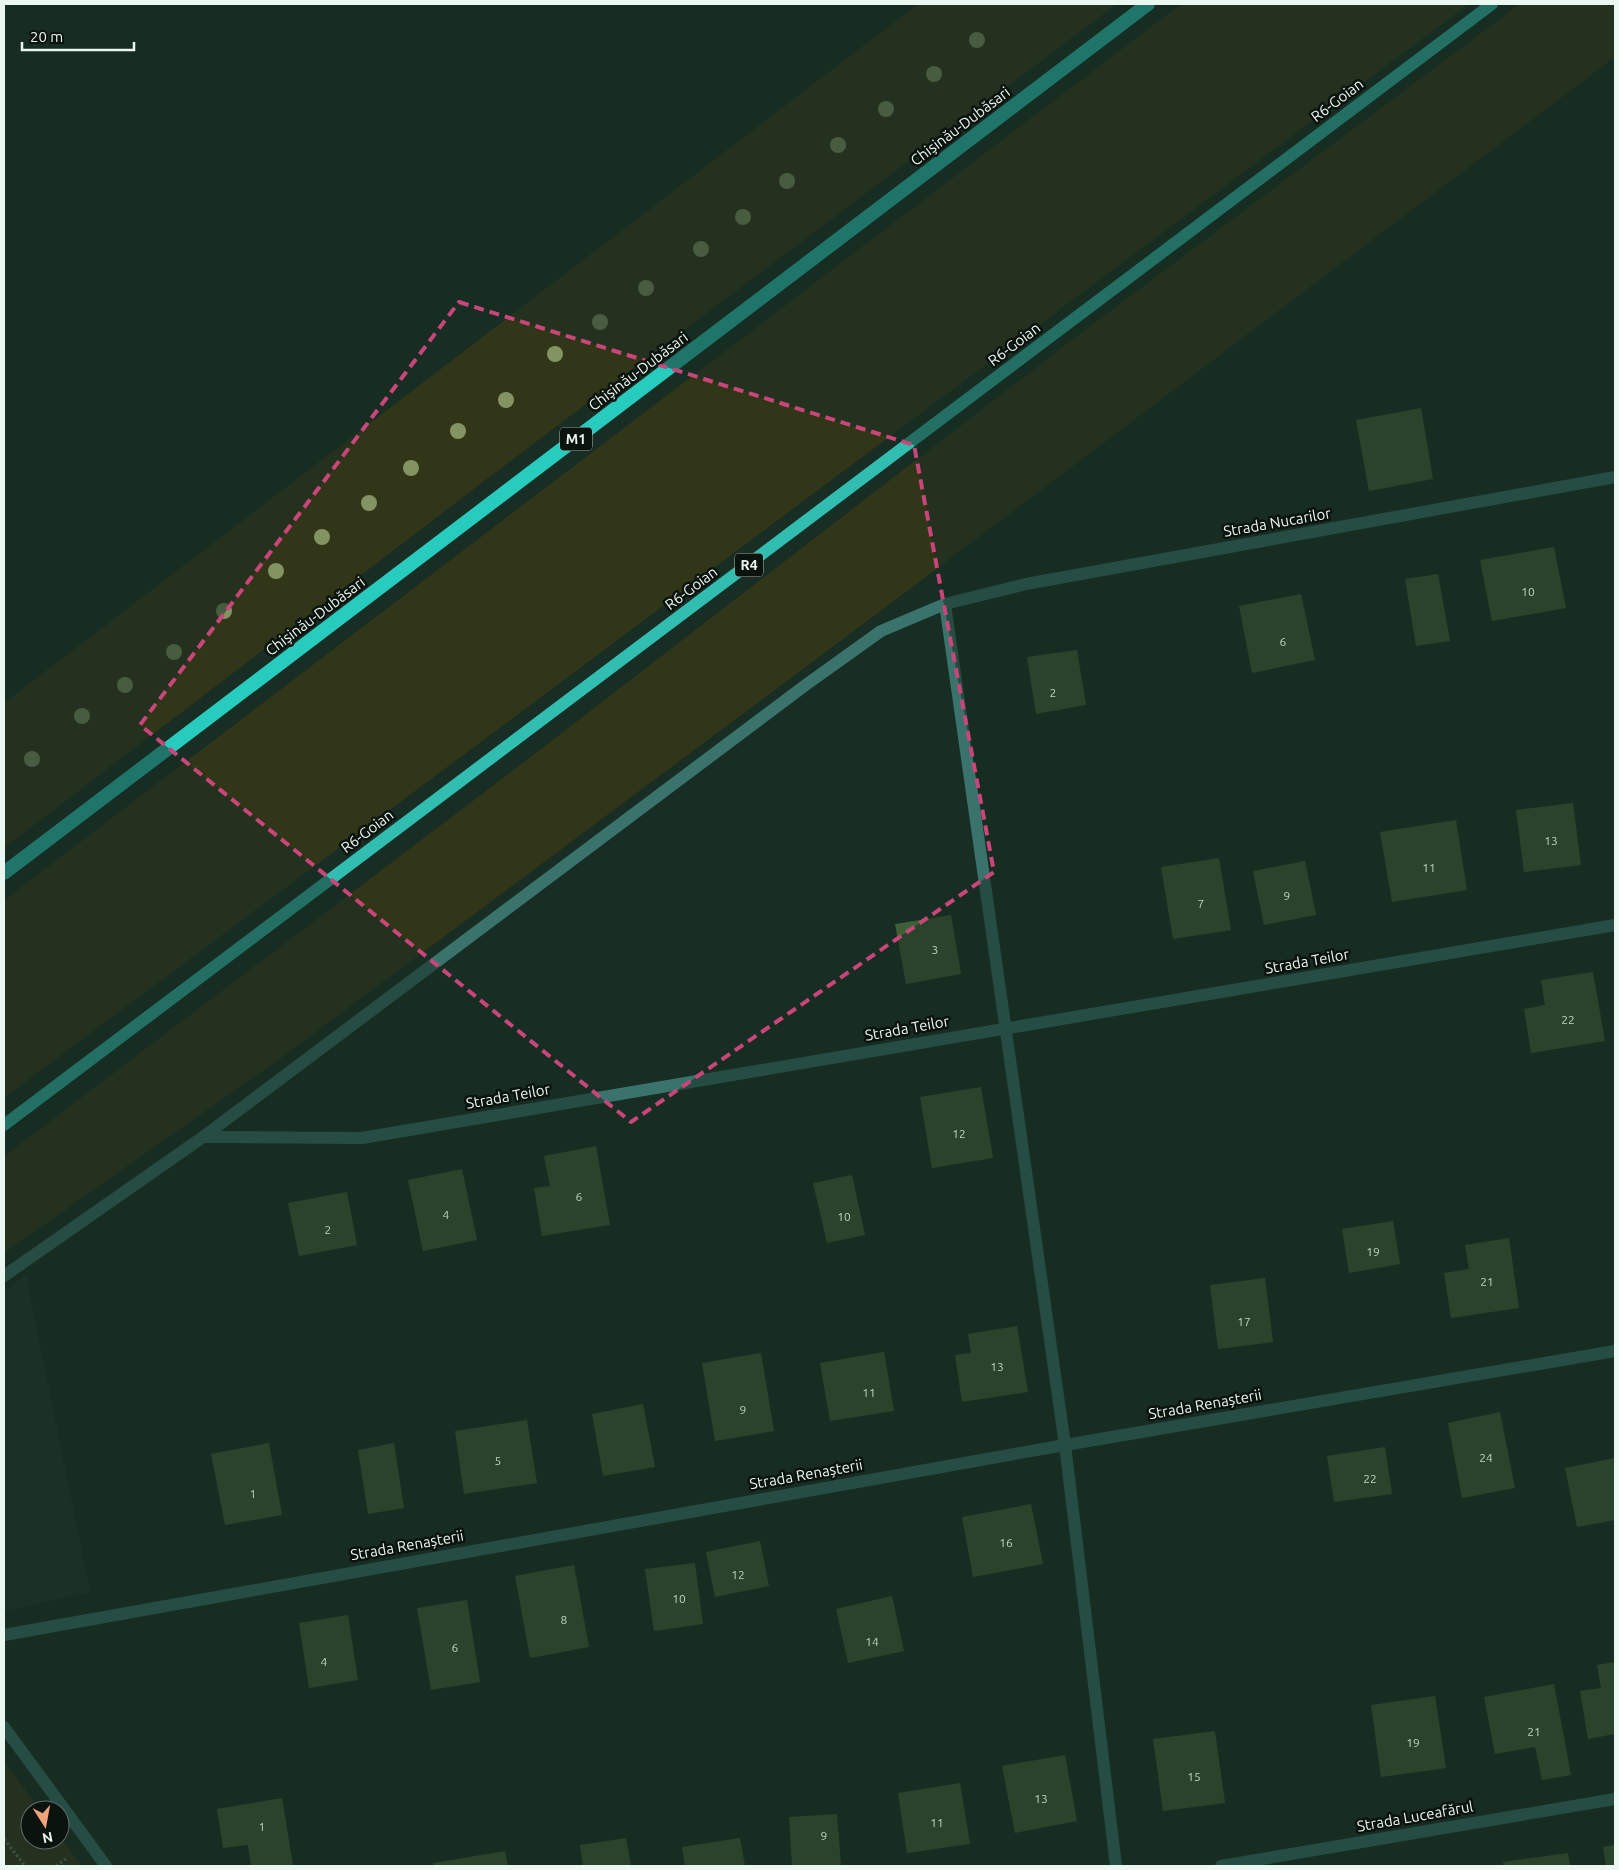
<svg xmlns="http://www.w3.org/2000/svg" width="1619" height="1870" viewBox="0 0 1619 1870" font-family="Ubuntu,sans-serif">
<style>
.built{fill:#1b372a}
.green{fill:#313619}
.building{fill:#3e6036}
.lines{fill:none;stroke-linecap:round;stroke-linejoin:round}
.path{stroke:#66786f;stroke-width:3;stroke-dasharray:2.5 2.5;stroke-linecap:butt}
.service{stroke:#39736c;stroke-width:12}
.minor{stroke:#39736c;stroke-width:12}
.primary{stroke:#31beb1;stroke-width:12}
.trunk{stroke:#28ccbe;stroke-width:14}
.tree{fill:#839462}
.marked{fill:none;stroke:#ca4579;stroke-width:4;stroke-dasharray:10 6;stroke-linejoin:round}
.labels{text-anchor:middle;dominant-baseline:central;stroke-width:5;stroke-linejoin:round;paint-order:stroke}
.number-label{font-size:12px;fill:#c0d1c2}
.shield{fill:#0a130e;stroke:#a8b3ad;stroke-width:1}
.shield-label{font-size:14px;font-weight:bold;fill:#ebf7f1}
.street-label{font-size:15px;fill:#ebf7f1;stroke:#0a130e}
</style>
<rect width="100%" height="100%" fill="#182d23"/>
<!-- built -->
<path class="built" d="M26 1275 90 1592 4 1611V1292Z"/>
<!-- green -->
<g class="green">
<path d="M918 4H1117L496 472 4 848V703Z"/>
<path d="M1181 4H1469L4 1098V900Z"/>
<path d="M1520 4H1615V57L914 586 288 1053 4 1253V1156L515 769 1073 339Z"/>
<path d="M4 1761 40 1810H30V1840H60V1837L82 1866H4Z"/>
</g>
<!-- building -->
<g class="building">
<path d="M1421 408 1433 479 1369 491 1356 420Z"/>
<path d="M1554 547 1566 608 1492 621 1480 560Z"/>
<path d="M1438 574 1450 641 1416 646 1405 579Z"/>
<path d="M1301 594 1315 660 1252 673 1239 606Z"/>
<path d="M1077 650 1086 705 1036 714 1027 657Z"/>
<path d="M1573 803 1581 865 1524 872 1516 810Z"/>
<path d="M1456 820 1467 890 1392 902 1380 832Z"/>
<path d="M1219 858 1231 930 1173 939 1161 867Z"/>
<path d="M1305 861 1316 915 1264 925 1253 871Z"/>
<path d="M951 915 961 974 906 984 895 924Z"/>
<path d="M1593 972 1605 1041 1531 1053 1524 1009 1545 1005 1541 980Z"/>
<path d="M981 1087 993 1158 932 1168 920 1097Z"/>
<path d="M596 1146 610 1225 542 1236 534 1188 550 1186 544 1156Z"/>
<path d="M462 1169 477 1240 423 1251 408 1180Z"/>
<path d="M852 1175 865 1235 827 1243 813 1183Z"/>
<path d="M347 1192 357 1245 299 1256 288 1203Z"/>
<path d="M1393 1221 1400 1264 1349 1273 1342 1229Z"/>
<path d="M1509 1238 1519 1308 1451 1318 1444 1273 1469 1269 1465 1245Z"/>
<path d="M1265 1278 1273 1342 1218 1349 1210 1285Z"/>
<path d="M1017 1326 1028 1392 962 1402 955 1355 971 1353 968 1334Z"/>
<path d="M884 1352 894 1411 830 1421 820 1363Z"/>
<path d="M761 1353 774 1431 715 1441 702 1363Z"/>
<path d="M643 1404 655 1467 603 1476 592 1414Z"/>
<path d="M1500 1412 1515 1488 1462 1498 1448 1423Z"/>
<path d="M527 1420 537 1483 464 1494 455 1431Z"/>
<path d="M269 1443 282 1515 225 1525 211 1454Z"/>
<path d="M394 1443 404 1508 368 1514 358 1450Z"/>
<path d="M1385 1447 1392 1494 1334 1502 1327 1456Z"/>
<path d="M1615 1458V1520L1577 1527 1565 1468Z"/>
<path d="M1031 1504 1043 1564 973 1577 962 1517Z"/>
<path d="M760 1541 769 1586 715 1597 706 1552Z"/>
<path d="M695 1563 703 1624 654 1631 645 1569Z"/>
<path d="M574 1565 589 1647 530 1658 515 1576Z"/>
<path d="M892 1596 904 1651 848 1663 836 1609Z"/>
<path d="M467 1600 480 1682 431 1690 417 1608Z"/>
<path d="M348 1615 358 1680 309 1688 299 1623Z"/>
<path d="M1615 1662V1734L1588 1739 1580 1691 1601 1688 1597 1665Z"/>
<path d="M1554 1684 1571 1775 1542 1780 1535 1747 1495 1754 1484 1697Z"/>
<path d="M1435 1696 1446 1768 1381 1777 1371 1705Z"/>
<path d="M1215 1731 1225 1803 1163 1811 1153 1739Z"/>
<path d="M1065 1755 1077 1821 1015 1833 1002 1766Z"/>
<path d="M960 1783 970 1844 907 1853 898 1793Z"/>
<path d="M282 1798 293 1865 251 1866 248 1845 223 1848 217 1809Z"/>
<path d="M837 1814 841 1866H792L789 1817Z"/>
<path d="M626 1838 631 1866H583L580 1845Z"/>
<path d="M740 1838 745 1866H685L682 1847Z"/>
<path d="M1615 1845V1866H1606L1603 1847Z"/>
<path d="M505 1851 508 1866H434L433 1863Z"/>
<path d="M1568 1853 1570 1866H1504L1503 1862Z"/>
</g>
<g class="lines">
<!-- path -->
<g class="path">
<path d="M4 1839 25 1866"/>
<path d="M56 1866 67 1858"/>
</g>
<!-- service -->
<path class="service" d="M4 1276 203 1137 807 684 881 631 945 604 1065 1445 1116 1866"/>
<!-- minor -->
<g class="minor">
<path d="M945 604 1026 584 1615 477"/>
<path d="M203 1137 362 1138 1615 925"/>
<path d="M4 1635 1065 1445 1615 1351"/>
<path d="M4 1727 106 1866"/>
<path d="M1221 1866 1615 1799"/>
</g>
<!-- primary -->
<path class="primary" d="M4 1125 1492 4"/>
<!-- trunk -->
<path class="trunk" d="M4 873 1148 4"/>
</g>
<!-- trees -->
<g class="tree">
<circle cx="977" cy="40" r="8"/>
<circle cx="934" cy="74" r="8"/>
<circle cx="886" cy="109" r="8"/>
<circle cx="838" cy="145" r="8"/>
<circle cx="787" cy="181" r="8"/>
<circle cx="743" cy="217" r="8"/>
<circle cx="701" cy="249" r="8"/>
<circle cx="646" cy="288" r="8"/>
<circle cx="600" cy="322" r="8"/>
<circle cx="555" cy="354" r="8"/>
<circle cx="506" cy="400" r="8"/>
<circle cx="458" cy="431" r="8"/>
<circle cx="411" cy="468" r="8"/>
<circle cx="369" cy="503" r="8"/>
<circle cx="322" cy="537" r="8"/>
<circle cx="276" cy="571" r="8"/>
<circle cx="224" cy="611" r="8"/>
<circle cx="174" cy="652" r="8"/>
<circle cx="125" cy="685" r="8"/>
<circle cx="82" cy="716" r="8"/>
<circle cx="32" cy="759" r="8"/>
</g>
<!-- marked area -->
<path d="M0 0H1619V1870H0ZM459 302 914 445 994 872 631 1122 140 725Z" fill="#182d23" fill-opacity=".55" fill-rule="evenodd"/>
<path class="marked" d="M459 302 914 445 994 872 631 1122 140 725Z"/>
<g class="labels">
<!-- number labels -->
<g class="number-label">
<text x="1528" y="591">10</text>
<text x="1283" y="641">6</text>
<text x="1053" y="692">2</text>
<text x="1551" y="840">13</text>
<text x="1429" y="867">11</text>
<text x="1287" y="895">9</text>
<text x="1201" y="903">7</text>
<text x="935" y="949">3</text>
<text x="1568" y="1019">22</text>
<text x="959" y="1133">12</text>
<text x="579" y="1196">6</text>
<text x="446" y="1214">4</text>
<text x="844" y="1216">10</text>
<text x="328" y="1229">2</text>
<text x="1373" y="1251">19</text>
<text x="1487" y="1281">21</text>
<text x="1244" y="1321">17</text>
<text x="997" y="1366">13</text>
<text x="869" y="1392">11</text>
<text x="743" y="1409">9</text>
<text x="1486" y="1457">24</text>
<text x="498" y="1460">5</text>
<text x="1370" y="1478">22</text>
<text x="253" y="1493">1</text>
<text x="1006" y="1542">16</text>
<text x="738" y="1574">12</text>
<text x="679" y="1598">10</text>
<text x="564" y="1619">8</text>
<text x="872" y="1641">14</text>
<text x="455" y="1647">6</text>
<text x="324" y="1661">4</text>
<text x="1534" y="1731">21</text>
<text x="1413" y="1742">19</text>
<text x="1194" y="1776">15</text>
<text x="1041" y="1798">13</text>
<text x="937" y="1822">11</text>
<text x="262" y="1826">1</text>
<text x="824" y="1835">9</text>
</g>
<!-- shield labels -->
<g class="shield">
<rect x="560" y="427.5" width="32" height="23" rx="4"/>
<rect x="735" y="553.5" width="28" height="23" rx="4"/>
</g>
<g class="shield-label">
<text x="576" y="439">M1</text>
<text x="749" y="565">R4</text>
</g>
<!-- street labels -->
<g class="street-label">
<text transform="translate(1337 100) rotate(-37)">R6-Goian</text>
<text transform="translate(960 126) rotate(-37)">Chișinău-Dubăsari</text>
<text transform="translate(1014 344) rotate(-37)">R6-Goian</text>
<text transform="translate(638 371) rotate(-37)">Chișinău-Dubăsari</text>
<text transform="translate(1277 522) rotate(-10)">Strada Nucarilor</text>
<text transform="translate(691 588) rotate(-37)">R6-Goian</text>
<text transform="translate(315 616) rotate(-37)">Chișinău-Dubăsari</text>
<text transform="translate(367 831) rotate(-37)">R6-Goian</text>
<text transform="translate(1307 961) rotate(-10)">Strada Teilor</text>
<text transform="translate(907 1028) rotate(-10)">Strada Teilor</text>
<text transform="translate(508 1096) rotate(-10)">Strada Teilor</text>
<text transform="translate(1205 1404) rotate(-10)">Strada Renașterii</text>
<text transform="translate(806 1474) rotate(-10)">Strada Renașterii</text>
<text transform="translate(407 1545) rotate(-10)">Strada Renașterii</text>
<text transform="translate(1415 1816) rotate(-10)">Strada Luceafărul</text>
</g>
</g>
<!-- border -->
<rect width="1619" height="1870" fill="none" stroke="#ebf7f1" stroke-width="10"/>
<!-- north arrow -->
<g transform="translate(45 1825) rotate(169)"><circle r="24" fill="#0a130e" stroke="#646e69"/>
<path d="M0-4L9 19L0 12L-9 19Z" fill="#f0a27a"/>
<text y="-8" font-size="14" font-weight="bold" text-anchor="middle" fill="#ebf7f1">N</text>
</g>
<!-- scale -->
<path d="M22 42v8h112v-8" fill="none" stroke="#ebf7f1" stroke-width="2.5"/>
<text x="30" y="42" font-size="15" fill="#ebf7f1" stroke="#0a130e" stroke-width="4" paint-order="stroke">20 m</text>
</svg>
